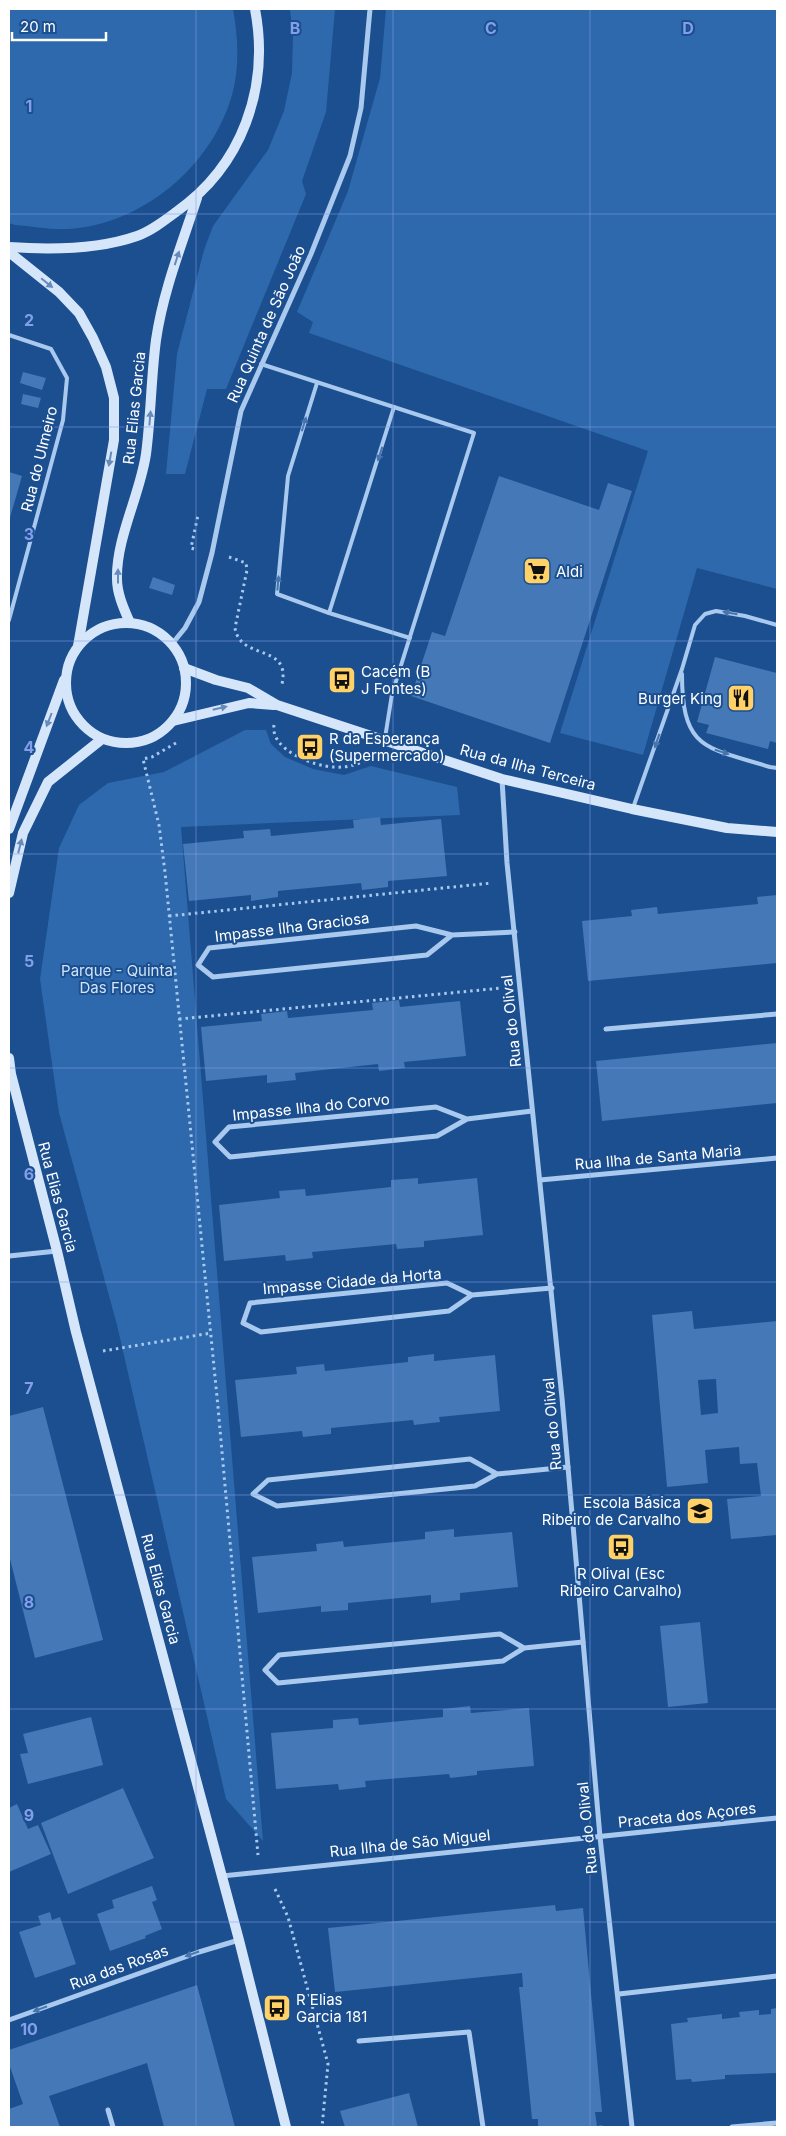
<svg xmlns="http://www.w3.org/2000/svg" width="786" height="2136" viewBox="0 0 786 2136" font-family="Inter,sans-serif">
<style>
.green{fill:#2e69ad}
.building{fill:#4478b7;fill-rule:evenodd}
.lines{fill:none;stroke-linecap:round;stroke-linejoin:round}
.path{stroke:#a9c9ee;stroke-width:3;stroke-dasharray:2.5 4;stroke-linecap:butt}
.lane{stroke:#a9c9ee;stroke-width:4}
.street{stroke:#a9c9ee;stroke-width:5}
.secondary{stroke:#d6e6fa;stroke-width:10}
.oneway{fill:#668bba}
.oneway2{fill:#4674ac}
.grid{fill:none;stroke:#839eea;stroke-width:1;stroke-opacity:0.55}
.labels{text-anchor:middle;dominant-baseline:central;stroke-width:4;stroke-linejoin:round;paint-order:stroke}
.street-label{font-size:15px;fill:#fff;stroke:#1b4f8f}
.poi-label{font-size:15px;fill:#fff;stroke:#1b4f8f;text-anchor:start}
.park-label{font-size:15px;fill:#cfe3fa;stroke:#1b4f8f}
.grid-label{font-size:16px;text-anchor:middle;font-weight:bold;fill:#839eea;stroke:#1b4f8f;stroke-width:4;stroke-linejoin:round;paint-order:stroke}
</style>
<rect width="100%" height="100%" fill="#1b4f8f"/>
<!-- green -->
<g class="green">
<path d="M9 9H233C238 37 240 67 232 95 212 166 142 225 68 229 50 230 32 226 15 225L9 223Z"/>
<path d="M290 9H335L326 112 302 181 306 194 226 389H207L185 474H166L177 354 204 250 213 226 268 150 284 111 292 73 293 36Z"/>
<path d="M386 9H777V589L697 568 643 755 560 733 648 451 309 333 313 322 297 312 348 191 380 78Z"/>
<path d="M245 730H266L271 744 285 757 313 769 344 775 371 766 457 787 460 815 181 827 263 1841 226 1799 117 1325 59 1113 40 979 59 848 79 805 108 783 164 772Z"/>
</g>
<!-- building -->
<g class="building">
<path d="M23 372 46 378 42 390 20 383Z"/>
<path d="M23 394 41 398 38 408 21 404Z"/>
<path d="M9 472 22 476 9 521Z"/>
<path d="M499 476 599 510 608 483 632 491 550 743 411 696 432 632 445 636Z"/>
<path d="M153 577 175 585 172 595 149 588Z"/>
<path d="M715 657 777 673V743L770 741 768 749 706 733 709 725 697 722Z"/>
<path d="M380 817 381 825 441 819 447 876 388 881V887L362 890 361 883 278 891V897L251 901V895L189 901 183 844 244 838 243 831 270 829 271 836 354 828 353 820Z"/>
<path d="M777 895V963L588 981 582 921 632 916 631 910 657 907 658 914 758 904 757 897Z"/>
<path d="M399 1000 400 1007 460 1001 466 1056 404 1062 405 1068 379 1071 378 1064 295 1073 296 1080 267 1083V1075L206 1081 201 1027 262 1021 261 1014 287 1011 288 1018 373 1010 372 1003Z"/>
<path d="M777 1043V1103L602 1121 596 1061Z"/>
<path d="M418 1178V1184L477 1178 483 1235 424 1241V1247L397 1249 396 1244 312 1252 313 1258 286 1261 285 1255 224 1261 219 1205 280 1198 279 1191 305 1189 306 1196 391 1187V1180Z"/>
<path d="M692 1311 694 1329 777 1321V1535L731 1539 727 1499 761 1496 757 1463 740 1464 739 1447 705 1450 708 1483 667 1487 652 1315ZM716 1379 718 1413 701 1415 698 1380Z"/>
<path d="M434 1354V1361L495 1355 500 1411 439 1417 440 1422 414 1425 413 1420 331 1428V1434L303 1437 302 1431 241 1437 235 1380 297 1374 296 1367 324 1364 325 1371 408 1362V1357Z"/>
<path d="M43 1407 103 1640 35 1658 9 1555V1416Z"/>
<path d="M454 1529V1537L512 1532 518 1587 460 1593V1600L431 1603V1595L348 1603V1610L321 1612V1606L258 1613 252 1557 317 1551 316 1544 343 1541 344 1547 425 1539V1532Z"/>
<path d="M700 1622 708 1703 668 1707 660 1626Z"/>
<path d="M470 1706 471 1713 529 1708 534 1766 477 1771V1775L450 1778 449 1774 365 1781 366 1787 339 1790 338 1784 276 1789 271 1733 333 1728V1720L358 1718 359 1725 443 1717V1709Z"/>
<path d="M91 1717 103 1765 28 1784 20 1754 28 1753 23 1734Z"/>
<path d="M123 1788 154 1858 68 1894 41 1823Z"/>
<path d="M17 1804 28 1829 38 1825 51 1854 9 1872V1808Z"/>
<path d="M152 1886 157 1900 152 1902 162 1929 145 1936 146 1938 110 1951 97 1914 114 1908 112 1900Z"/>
<path d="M555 1905 556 1911 583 1908 602 2112H595L597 2126 602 2125 603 2127H538V2119H532L519 1987H523L522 1973 335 1992 328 1928Z"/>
<path d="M50 1912 52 1920 60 1917 76 1964 35 1978 19 1932 41 1925 38 1916Z"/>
<path d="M197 1985 235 2127H164L147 2063 49 2096 60 2127H9V2109L23 2104 9 2064V2050Z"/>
<path d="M777 2008V2073L725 2075V2079L692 2082 691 2079 676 2080 671 2024 688 2022 687 2018 722 2014V2019L740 2017 739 2012 759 2010V2015L771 2014V2009Z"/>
<path d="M409 2093 418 2127H345L340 2111Z"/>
</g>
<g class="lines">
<!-- path -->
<g class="path">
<path d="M194 549 191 548 198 515"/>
<path d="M229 557 246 563 247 570 235 628C240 661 291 643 282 684"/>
<path d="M274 725C270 750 315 767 335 767 348 768 358 764 369 759"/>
<path d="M176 743 152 757 143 759 159 825 165 872 218 1407 258 1855"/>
<path d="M169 916 492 883"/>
<path d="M179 1019 502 988"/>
<path d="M103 1351 211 1333"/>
<path d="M275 1889 288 1917 328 2064 322 2127"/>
</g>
<!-- lane -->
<g class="lane">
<path d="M9 335 51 349 67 378 63 420 9 620"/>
<path d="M261 364 474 433 392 694 385 738"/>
<path d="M317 383 288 476 277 594 329 613 410 638"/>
<path d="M329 613 394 407"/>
<path d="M682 674C682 751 706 747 770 767L777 768"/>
<path d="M633 808 682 669 695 625 705 614 716 611 745 616 777 625"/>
</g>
<!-- street -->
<g class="street">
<path d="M172 644 185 628 199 602 212 553 241 411 311 254 350 156 361 108 370 9"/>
<path d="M502 779 507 863 562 1398 600 1837 632 2127"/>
<path d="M452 935 416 926 209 948 198 965 213 977 427 955 452 935 515 932"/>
<path d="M606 1029 777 1014"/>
<path d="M467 1119 436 1107 229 1127 215 1142 230 1157 437 1136 467 1119 532 1111"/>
<path d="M540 1180 777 1158"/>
<path d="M9 1256 57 1251"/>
<path d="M472 1295 447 1283 250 1303 243 1323 261 1332 449 1311 472 1295 552 1288"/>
<path d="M497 1474 470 1459 268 1480 253 1494 277 1506 475 1486 497 1474 568 1467"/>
<path d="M524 1648 500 1634 279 1655 265 1670 278 1683 503 1661 524 1648 583 1642"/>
<path d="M222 1876 777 1818"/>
<path d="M619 1994 777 1976"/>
<path d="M9 2020 199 1952 239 1940"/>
<path d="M359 2041 469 2032 483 2127"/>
<path d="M108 2110 113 2127"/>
<path d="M732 2127 777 2123"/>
</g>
<!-- secondary -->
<g class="secondary">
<path d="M9 247C51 250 97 250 137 236 151 231 164 221 176 212 242 166 270 88 255 9"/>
<path d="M9 252 59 292 79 313 93 338 106 367 114 398V440L78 646"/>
<path d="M130 623C124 609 117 594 117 579 116 538 140 495 146 454 151 416 151 378 156 340 163 291 182 244 197 198"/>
<circle cx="126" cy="683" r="60"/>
<path d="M184 668 216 680 248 688 277 705 502 779 632 809 727 828 777 832"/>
<path d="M173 721 249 703 274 705"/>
<path d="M9 829 64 680"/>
<path d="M9 893 23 833 48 782 102 739"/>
<path d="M9 1058 11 1074 57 1251 76 1332 239 1940 286 2127"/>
</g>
</g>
<!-- one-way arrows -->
<defs><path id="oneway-solid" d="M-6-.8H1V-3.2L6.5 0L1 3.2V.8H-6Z" transform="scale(1.25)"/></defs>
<g class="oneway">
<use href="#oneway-solid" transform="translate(177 258) rotate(-72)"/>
<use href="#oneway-solid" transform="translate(47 283) rotate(39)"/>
<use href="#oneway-solid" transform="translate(150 418) rotate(-85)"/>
<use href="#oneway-solid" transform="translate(110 459) rotate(100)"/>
<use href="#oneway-solid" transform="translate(118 576) rotate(-90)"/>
<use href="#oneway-solid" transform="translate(220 708) rotate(-13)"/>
<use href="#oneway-solid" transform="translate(49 720) rotate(111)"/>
<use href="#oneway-solid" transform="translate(20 846) rotate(-76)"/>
</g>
<g class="oneway2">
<use href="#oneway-solid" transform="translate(304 424) rotate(-73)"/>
<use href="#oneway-solid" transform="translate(380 454) rotate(108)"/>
<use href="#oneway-solid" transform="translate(278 583) rotate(-85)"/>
<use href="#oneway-solid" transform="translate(730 613) rotate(-170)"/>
<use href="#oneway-solid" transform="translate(657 741) rotate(109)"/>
<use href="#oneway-solid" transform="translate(722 752) rotate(18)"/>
<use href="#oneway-solid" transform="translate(192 1954) rotate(161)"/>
<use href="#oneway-solid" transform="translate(40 2009) rotate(160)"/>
</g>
<!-- grid -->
<path class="grid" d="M196 9V2127M393 9V2127M590 9V2127M9 214H777M9 427H777M9 641H777M9 854H777M9 1068H777M9 1282H777M9 1495H777M9 1709H777M9 1922H777"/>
<!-- icons -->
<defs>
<g id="supermarket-square" transform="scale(1.4375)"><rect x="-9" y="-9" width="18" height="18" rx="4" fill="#ffd166" stroke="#1b4f8f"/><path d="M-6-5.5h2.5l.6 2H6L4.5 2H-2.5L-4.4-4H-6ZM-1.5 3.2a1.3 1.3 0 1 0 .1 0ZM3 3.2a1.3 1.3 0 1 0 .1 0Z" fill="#111"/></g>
<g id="bus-square" transform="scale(1.4375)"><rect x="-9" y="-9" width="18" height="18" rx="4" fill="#ffd166" stroke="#1b4f8f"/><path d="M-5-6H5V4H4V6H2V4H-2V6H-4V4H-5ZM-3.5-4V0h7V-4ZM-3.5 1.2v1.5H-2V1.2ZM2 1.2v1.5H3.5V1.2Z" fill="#111"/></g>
<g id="restaurant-square" transform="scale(1.4375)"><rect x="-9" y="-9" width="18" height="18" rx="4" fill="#ffd166" stroke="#1b4f8f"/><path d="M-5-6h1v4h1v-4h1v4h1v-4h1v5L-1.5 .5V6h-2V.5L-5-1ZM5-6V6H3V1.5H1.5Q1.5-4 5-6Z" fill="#111"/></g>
<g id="school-square" transform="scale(1.4375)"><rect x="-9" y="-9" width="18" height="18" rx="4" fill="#ffd166" stroke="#1b4f8f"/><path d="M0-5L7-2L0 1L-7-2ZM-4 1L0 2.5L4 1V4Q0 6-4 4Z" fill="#111"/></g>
</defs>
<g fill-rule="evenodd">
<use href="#supermarket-square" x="537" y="571"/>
<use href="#bus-square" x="342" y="680"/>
<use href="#restaurant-square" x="741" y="698"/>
<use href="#bus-square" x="310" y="747"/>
<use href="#school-square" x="700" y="1511"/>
<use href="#bus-square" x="621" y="1547"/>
<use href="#bus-square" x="277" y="2008"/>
</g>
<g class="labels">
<!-- street labels -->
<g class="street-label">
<text transform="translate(266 324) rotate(-66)">Rua Quinta de São João</text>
<text transform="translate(134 408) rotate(-84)">Rua Elias Garcia</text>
<text transform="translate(39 459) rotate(-76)">Rua do Ulmeiro</text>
<text transform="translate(528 767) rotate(15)">Rua da Ilha Terceira</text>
<text transform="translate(292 927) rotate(-7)">Impasse Ilha Graciosa</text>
<text transform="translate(511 1021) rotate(-96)">Rua do Olival</text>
<text transform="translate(311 1107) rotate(-6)">Impasse Ilha do Corvo</text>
<text transform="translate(658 1157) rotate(-5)">Rua Ilha de Santa Maria</text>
<text transform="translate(58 1197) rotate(75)">Rua Elias Garcia</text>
<text transform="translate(352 1281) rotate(-5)">Impasse Cidade da Horta</text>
<text transform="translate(552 1424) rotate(-95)">Rua do Olival</text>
<text transform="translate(161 1589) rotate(75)">Rua Elias Garcia</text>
<text transform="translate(687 1815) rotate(-6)">Praceta dos Açores</text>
<text transform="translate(587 1828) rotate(-96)">Rua do Olival</text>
<text transform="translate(410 1843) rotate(-6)">Rua Ilha de São Miguel</text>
<text transform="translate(119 1967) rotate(-20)">Rua das Rosas</text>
</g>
<!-- poi labels -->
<g class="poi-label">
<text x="556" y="571">Aldi</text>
<text x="361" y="671">Cacém (B<tspan x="361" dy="17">J Fontes)</tspan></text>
<text x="722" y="698" text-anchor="end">Burger King</text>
<text x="329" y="738">R da Esperança<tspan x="329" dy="17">(Supermercado)</tspan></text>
<text x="681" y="1502" text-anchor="end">Escola Básica<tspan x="681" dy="17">Ribeiro de Carvalho</tspan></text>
<text x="621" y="1573" text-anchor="middle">R Olival (Esc<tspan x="621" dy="17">Ribeiro Carvalho)</tspan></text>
<text x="296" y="1999">R Elias<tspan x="296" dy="17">Garcia 181</tspan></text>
</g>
<!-- park labels -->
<g class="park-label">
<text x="117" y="970">Parque - Quinta<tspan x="117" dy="17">Das Flores</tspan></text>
</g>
</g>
<g class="grid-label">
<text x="295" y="34">B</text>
<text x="491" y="34">C</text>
<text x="688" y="34">D</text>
<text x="29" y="112">1</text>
<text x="29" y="326">2</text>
<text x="29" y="540">3</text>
<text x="29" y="753">4</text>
<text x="29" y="967">5</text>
<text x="29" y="1180">6</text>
<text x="29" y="1394">7</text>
<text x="29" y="1608">8</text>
<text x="29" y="1821">9</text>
<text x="29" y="2035">10</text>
</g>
<!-- border -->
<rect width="786" height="2136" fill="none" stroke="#ffffff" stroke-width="20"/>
<!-- scale -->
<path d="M12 32v8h94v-8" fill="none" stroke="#ffffff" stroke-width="2.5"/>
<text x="20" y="32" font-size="15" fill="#ffffff" stroke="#1b4f8f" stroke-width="4" paint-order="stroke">20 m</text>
</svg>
